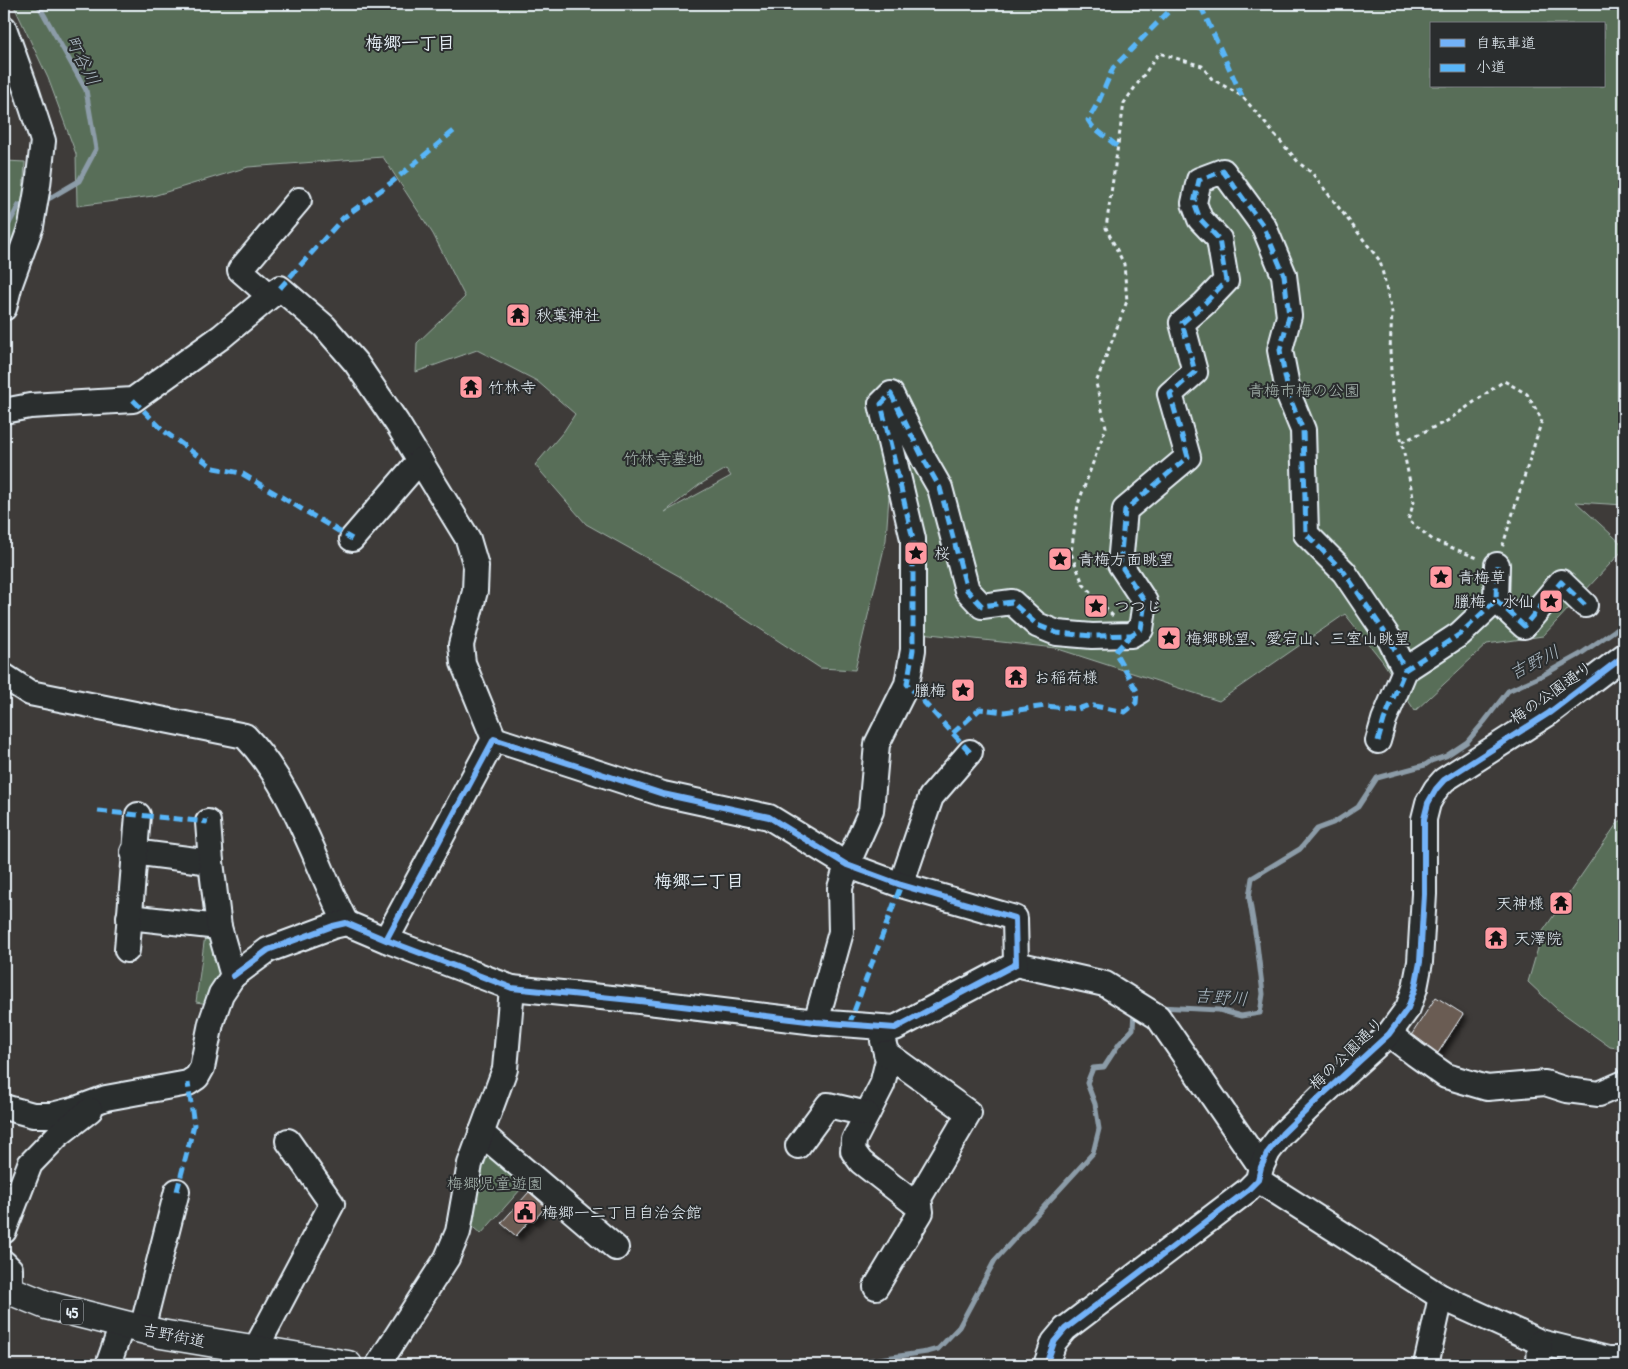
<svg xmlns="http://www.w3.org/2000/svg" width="1628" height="1369" viewBox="0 0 1628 1369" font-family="'Patrick Hand','Klee One',sans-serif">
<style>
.green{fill:#596e59;stroke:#a0b0a8;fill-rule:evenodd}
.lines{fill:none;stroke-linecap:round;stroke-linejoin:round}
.stream{stroke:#8c9ca8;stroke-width:5}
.building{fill:#6b5b52;stroke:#e8f1f8;filter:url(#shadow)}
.minor-casing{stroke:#e8f1f8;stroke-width:28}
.major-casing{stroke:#e8f1f8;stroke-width:31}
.path{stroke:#e8f1f8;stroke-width:3;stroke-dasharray:4 4;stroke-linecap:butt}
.minor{stroke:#2a2d2e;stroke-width:24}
.major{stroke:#2a2d2e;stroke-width:28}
.quiet{stroke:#59b6f9;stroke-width:5;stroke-dasharray:10 5;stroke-linecap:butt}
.cycleway-casing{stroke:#2a2d2e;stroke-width:9}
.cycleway{stroke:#73b2f8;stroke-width:6}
.labels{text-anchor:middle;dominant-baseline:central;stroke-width:4;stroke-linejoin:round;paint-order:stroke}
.shield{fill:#2a2d2e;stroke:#afb6bb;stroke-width:1}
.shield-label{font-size:15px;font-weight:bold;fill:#e8f1f8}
.poi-label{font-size:16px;fill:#e8f1f8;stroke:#2a2d2e;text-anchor:start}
.park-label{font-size:16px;fill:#a8b6b0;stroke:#2a2d2e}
.street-label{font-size:16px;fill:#e8f1f8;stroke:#2a2d2e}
.neighbourhood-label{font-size:18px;font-weight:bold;fill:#e8f1f8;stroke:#2a2d2e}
.water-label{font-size:18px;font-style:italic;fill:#aab8c2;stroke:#2a2d2e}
</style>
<defs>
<filter id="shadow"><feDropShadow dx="4.5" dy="4.5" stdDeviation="2.5" flood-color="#0009"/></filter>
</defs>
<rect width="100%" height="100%" fill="#3e3b39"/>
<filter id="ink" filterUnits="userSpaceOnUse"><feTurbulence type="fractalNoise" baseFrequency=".02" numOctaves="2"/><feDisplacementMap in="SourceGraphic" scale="10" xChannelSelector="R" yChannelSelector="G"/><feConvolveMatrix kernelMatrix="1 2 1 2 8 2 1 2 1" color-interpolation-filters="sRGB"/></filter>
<g filter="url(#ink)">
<!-- green -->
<g class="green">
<path d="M13 4H1624V505L1576 502 1624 546V549L1543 636 1487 644 1415 711 1383 662 1345 614 1219 701 1055 648 921 633 892 451 886 540 855 670 820 668 679 576 586 524 535 465 564 431 575 414 537 381 477 350 416 372 417 343 465 297 433 234 383 157 248 167 153 196 77 206 76 154 48 78ZM1432 24H1604V86H1432ZM726 469 731 476 665 512 699 485Z"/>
<path d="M6 161 25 162 21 228 4 265V164Z"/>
<path d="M1624 818V1049L1610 1047 1557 1009 1528 982 1543 931 1616 825Z"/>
<path d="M216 934 224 973 208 1004 196 1002 205 935Z"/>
<path d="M483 1147 529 1180 481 1234 468 1223Z"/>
</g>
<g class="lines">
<!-- stream -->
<g class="stream">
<path d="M38 4 86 90 96 149 79 181 50 198 41 200"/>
<path d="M4 233 19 205 28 203"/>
<path d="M1624 490V505"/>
<path d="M1159 1007 1219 1010 1241 1016 1260 1013 1263 994 1257 944 1249 897 1252 878 1300 849 1317 829 1333 823 1358 807 1377 778 1425 765 1431 761 1446 756 1467 742 1484 722 1508 691 1543 675 1579 655 1624 624"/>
<path d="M837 1365 927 1352 938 1349 959 1327 995 1260 1093 1153 1099 1129 1095 1104 1087 1083 1093 1068 1104 1067 1119 1044 1133 1029 1134 1011"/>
</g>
</g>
<!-- building -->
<g class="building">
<path d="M1436 997 1463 1014 1438 1053 1412 1034Z"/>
<path d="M529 1192 546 1207 533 1221 531 1219 516 1236 501 1223Z"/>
</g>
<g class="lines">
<!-- minor casing -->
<g class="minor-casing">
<g id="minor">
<path d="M4 28 27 92 43 141 38 185 31 226 10 284 4 308"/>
<path d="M270 296 240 270 299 200"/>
<path d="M4 411 30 406 133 400 221 337 280 288 324 326 356 363 397 423 468 539 476 566 475 591 461 645 463 663 494 739"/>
<path d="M352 539 420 460"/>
<path d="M1496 600 1524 626 1561 582 1585 605"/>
<path d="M4 676 30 693 245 736C294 787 314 861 346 923"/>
<path d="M1378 741 1384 720 1405 670 1460 634 1496 600 1497 565"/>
<path d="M133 852 211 862"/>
<path d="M901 885 931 797 970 752"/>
<path d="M129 917 219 927"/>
<path d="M127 950 138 815"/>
<path d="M1016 964 1105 984 1158 1017 1261 1167"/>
<path d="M233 976 268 950 333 926 346 923 386 940 512 988 631 1000 816 1022 895 1028 1016 964 1015 918 901 885 847 865 769 817 663 794 494 739 386 940"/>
<path d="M816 1022 841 932 840 888 847 865 871 811 877 744 907 684 913 650V539L881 404 891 394 924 460 940 488 967 590 982 606 1012 602 1037 625 1057 633 1092 636 1131 635 1141 629 1145 602 1120 564 1125 510 1188 457 1170 394 1195 372 1182 323 1205 303 1226 281 1219 239 1200 219 1194 203 1199 180 1223 171 1264 227 1284 275 1289 316 1280 350 1289 396 1303 430 1306 534 1344 572 1390 640 1405 670"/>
<path d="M1389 1034 1415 1054 1446 1076 1487 1088 1545 1083 1567 1090 1599 1094 1624 1083"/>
<path d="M883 1041 888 1060 882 1085 854 1140 853 1151 861 1162 919 1207"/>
<path d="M4 1107 33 1115H52L76 1109 106 1098 188 1083 197 1077 202 1068 211 1023 221 994 233 976 219 927 211 862 208 822"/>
<path d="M481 1133 616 1248"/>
<path d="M798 1146 828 1105 867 1114"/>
<path d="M1258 1180 1441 1297 1540 1342 1608 1359H1624"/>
<path d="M4 1231 30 1164 58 1135 90 1110"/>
<path d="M4 1263 10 1269V1291"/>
<path d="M876 1287 921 1212 919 1198 969 1113 886 1053"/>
<path d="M142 1329 177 1191"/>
<path d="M255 1350 332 1204 288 1141"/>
<path d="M108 1365 122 1325"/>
<path d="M378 1365 447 1258 458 1232 470 1164 505 1069 512 988"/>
<path d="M1046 1365 1054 1342 1065 1329 1248 1190 1258 1180 1261 1167 1268 1152 1282 1134 1321 1096 1389 1034 1408 1008 1415 988 1420 962 1424 894V819L1428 803 1436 789 1444 780 1549 713 1624 656"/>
<path d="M1426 1365 1441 1297"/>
<path d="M1539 1365 1540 1342"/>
</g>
</g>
<!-- major casing -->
<g class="major-casing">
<path id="major" d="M4 1288 46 1305 161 1334 348 1365"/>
</g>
<!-- path -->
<g class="path">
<path d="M1402 442 1447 421 1504 381 1527 394 1542 420 1502 548"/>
<path d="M1113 616 1083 584 1071 553 1078 504 1106 427 1096 383 1127 301 1124 264 1106 228 1124 103 1159 53 1202 66 1212 79 1242 96 1299 163 1312 173 1380 261 1392 313 1390 350 1392 394 1414 502 1408 520 1433 540 1480 559"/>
</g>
<!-- minor -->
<use href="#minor" class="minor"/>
<!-- major -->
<use href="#major" class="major"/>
<!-- quiet -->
<g class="quiet">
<path d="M1117 146 1092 126 1088 120 1099 101 1113 68 1176 4 1202 9 1242 96"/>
<path d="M280 288 343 218 392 182 455 130"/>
<path d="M133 400 164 431 214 468 241 473 352 539"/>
<path d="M1496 600 1524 626 1561 582 1585 605"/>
<path d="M953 733 980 709 1004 712 1046 706 1078 709 1089 705 1125 712 1136 703 1137 691 1115 652 1131 635"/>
<path d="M1378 741 1384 720 1405 670 1460 634 1496 600 1497 565"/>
<path d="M970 752 907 684 913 650V539L881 404 891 394 924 460 940 488 967 590 982 606 1012 602 1037 625 1057 633 1092 636 1131 635 1141 629 1145 602 1120 564 1125 510 1188 457 1170 394 1195 372 1182 323 1205 303 1226 281 1219 239 1200 219 1194 203 1199 180 1223 171 1264 227 1284 275 1289 316 1280 350 1289 396 1303 430 1306 534 1344 572 1390 640 1405 670"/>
<path d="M98 811 208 822"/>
<path d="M849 1025 901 885"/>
<path d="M177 1191 194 1125 188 1083"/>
</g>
<!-- cycleway casing -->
<g class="cycleway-casing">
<g id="cycleway">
<path d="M233 976 268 950 333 926 346 923 386 940 512 988 631 1000 816 1022 895 1028 1016 964 1015 918 901 885 847 865 769 817 663 794 494 739 386 940"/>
<path d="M1046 1365 1054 1342 1065 1329 1248 1190 1258 1180 1261 1167 1268 1152 1282 1134 1321 1096 1389 1034 1408 1008 1415 988 1420 962 1424 894V819L1428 803 1436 789 1444 780 1549 713 1624 656"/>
</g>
</g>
<!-- cycleway -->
<use href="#cycleway" class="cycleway"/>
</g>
</g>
<!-- icons -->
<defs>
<g id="temple-square" transform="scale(1.25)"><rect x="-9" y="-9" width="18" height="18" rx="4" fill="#ff9aa2" stroke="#2a2d2e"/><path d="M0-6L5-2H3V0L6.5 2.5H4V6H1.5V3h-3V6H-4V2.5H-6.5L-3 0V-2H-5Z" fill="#111"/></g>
<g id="sight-square" transform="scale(1.25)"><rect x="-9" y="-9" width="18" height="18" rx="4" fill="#ff9aa2" stroke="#2a2d2e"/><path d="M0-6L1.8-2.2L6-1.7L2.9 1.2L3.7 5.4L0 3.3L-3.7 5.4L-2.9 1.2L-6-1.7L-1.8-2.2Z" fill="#111"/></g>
<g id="civic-square" transform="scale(1.25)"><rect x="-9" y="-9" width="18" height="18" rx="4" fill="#ff9aa2" stroke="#2a2d2e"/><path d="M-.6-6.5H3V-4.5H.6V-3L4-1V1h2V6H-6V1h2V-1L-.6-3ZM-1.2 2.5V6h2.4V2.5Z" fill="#111"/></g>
</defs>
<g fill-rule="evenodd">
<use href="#temple-square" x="518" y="315"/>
<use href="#temple-square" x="471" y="387"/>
<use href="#sight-square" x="916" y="553"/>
<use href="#sight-square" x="1060" y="559"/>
<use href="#sight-square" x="1441" y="577"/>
<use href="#sight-square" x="1551" y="601"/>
<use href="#sight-square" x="1096" y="606"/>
<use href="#sight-square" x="1169" y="638"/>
<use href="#temple-square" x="1016" y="677"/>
<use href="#sight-square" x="963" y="690"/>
<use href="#temple-square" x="1561" y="903"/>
<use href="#temple-square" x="1496" y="938"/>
<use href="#civic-square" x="525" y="1212"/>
</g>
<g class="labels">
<!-- shield labels -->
<rect class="shield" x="61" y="1299.5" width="22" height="25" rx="4"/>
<g class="shield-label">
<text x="72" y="1312">45</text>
</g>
<!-- poi labels -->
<g class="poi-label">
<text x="536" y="315">秋葉神社</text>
<text x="488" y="387">竹林寺</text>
<text x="934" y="553">桜</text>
<text x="1078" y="559">青梅方面眺望</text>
<text x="1458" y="577">青梅草</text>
<text x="1534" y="601" text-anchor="end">臘梅・水仙</text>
<text x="1114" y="606">つつじ</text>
<text x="1186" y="638">梅郷眺望、愛宕山、三室山眺望</text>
<text x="1034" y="677">お稲荷様</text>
<text x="946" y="690" text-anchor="end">臘梅</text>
<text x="1544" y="903" text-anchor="end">天神様</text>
<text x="1514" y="938">天澤院</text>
<text x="542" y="1212">梅郷一二丁目自治会館</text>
</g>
<!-- park labels -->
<g class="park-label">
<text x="1304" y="390">青梅市梅の公園</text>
<text x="663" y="458">竹林寺墓地</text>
<text x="495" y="1183">梅郷児童遊園</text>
</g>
<!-- street labels -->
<g class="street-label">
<text transform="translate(1551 692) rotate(-35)">梅の公園通り</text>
<text transform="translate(1346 1053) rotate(-44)">梅の公園通り</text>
<text transform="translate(174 1335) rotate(11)">吉野街道</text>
</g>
<!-- neighbourhood labels -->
<g class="neighbourhood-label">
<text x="410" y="42">梅郷一丁目</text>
<text x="699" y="880">梅郷二丁目</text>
</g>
<!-- water labels -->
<g class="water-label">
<text transform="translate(83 60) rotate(63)">町谷川</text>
<text transform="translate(1534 662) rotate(-27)">吉野川</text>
<text transform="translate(1221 997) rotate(4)">吉野川</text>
</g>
</g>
<!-- margin -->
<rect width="1628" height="1369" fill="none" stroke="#2a2d2e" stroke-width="20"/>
<rect x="10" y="10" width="1608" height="1349" fill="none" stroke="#e8f1f8" stroke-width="2" filter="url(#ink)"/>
<!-- legend -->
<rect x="1430" y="22" width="175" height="65" fill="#2a2d2e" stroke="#767b7f"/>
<rect x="1440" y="39" width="25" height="8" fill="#73b2f8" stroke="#767b7f"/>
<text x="1476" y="48" font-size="15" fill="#e8f1f8">自転車道</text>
<rect x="1440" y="64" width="25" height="8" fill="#59b6f9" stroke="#767b7f"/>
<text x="1476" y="72" font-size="15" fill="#e8f1f8">小道</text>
</svg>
